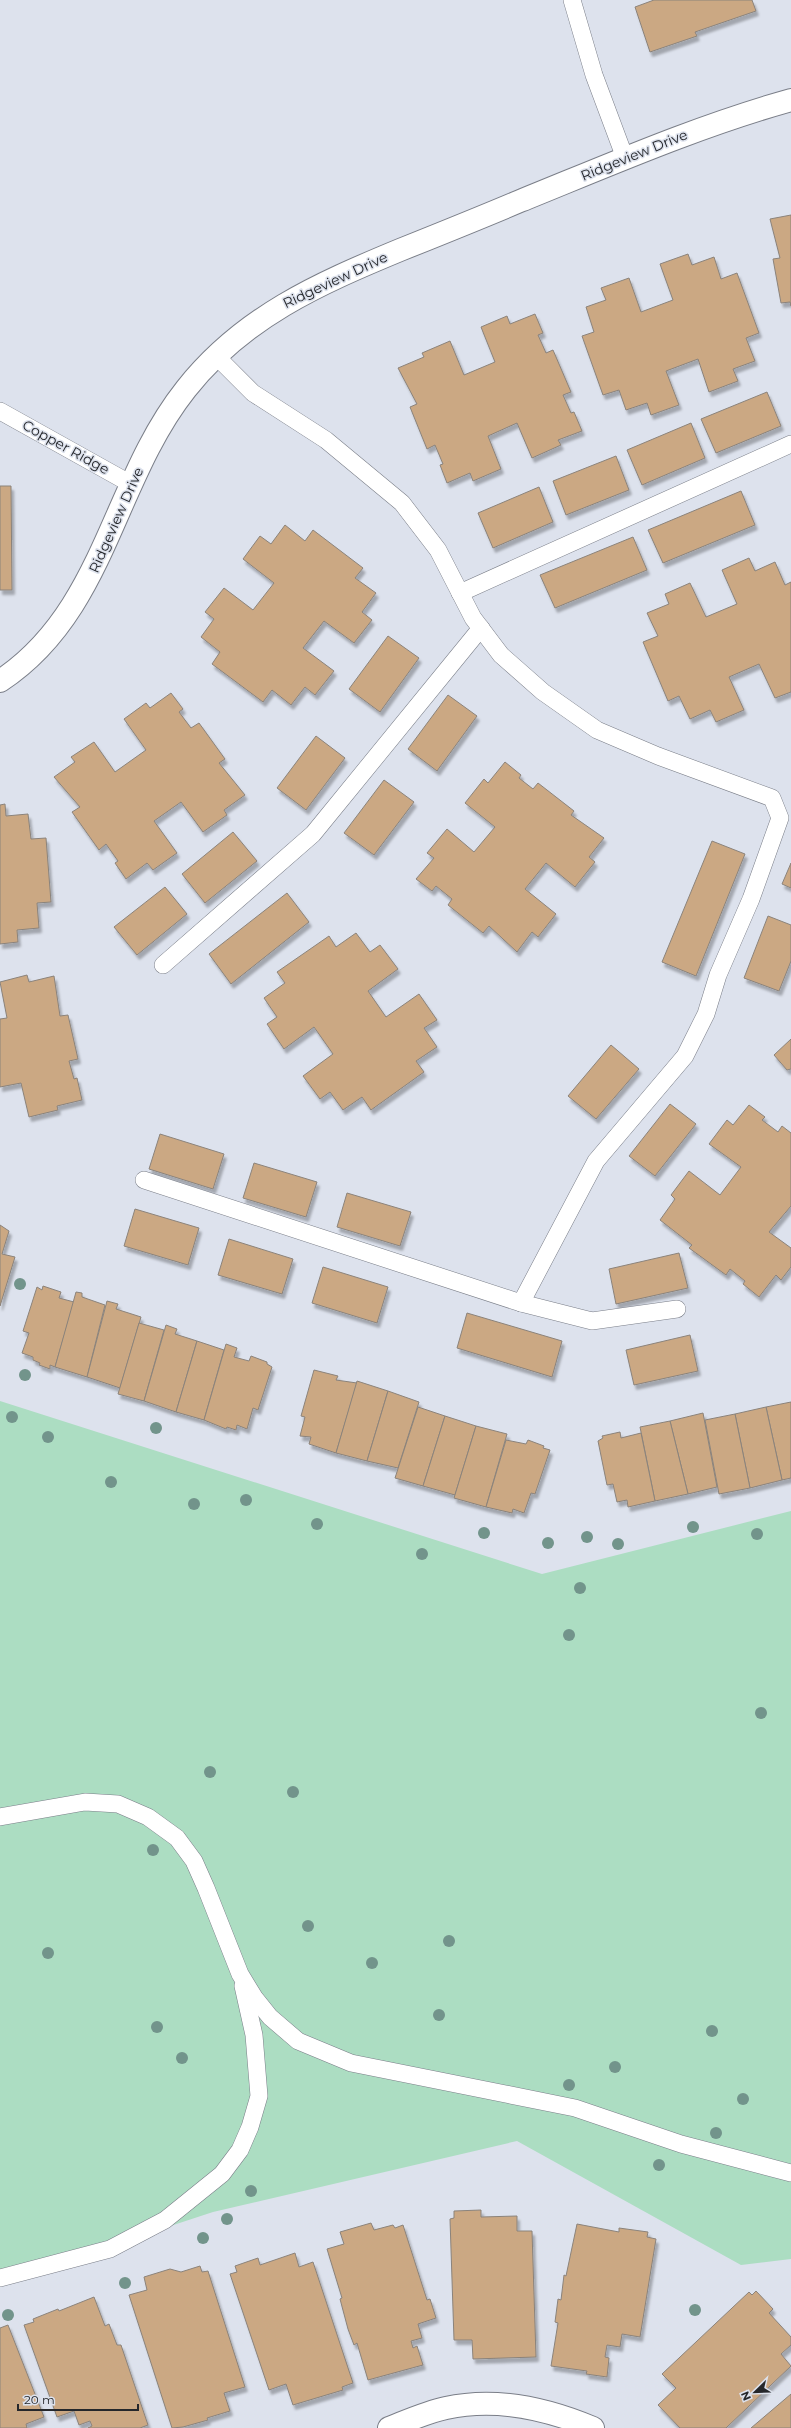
<svg xmlns="http://www.w3.org/2000/svg" width="791" height="2428" viewBox="0 0 791 2428" font-family="Montserrat,sans-serif">
<style>
.green{fill:#acddc2}
.building{fill:#cba883;stroke:#8b837b;filter:url(#shadow)}
.lines{fill:none;stroke-linecap:round;stroke-linejoin:round}
.service-casing{stroke:#7a7e88;stroke-width:18}
.minor-casing{stroke:#7a7e88;stroke-width:24}
.tertiary-casing{stroke:#7a7e88;stroke-width:24}
.service{stroke:#fff;stroke-width:17}
.minor{stroke:#fff;stroke-width:22}
.tertiary{stroke:#fff;stroke-width:22}
.tree{fill:#72948b}
.labels{text-anchor:middle;dominant-baseline:central;stroke-width:3;stroke-linejoin:round;paint-order:stroke}
.street-label{font-size:14px;fill:#25272b;stroke:#dde2ed}
</style>
<defs>
<filter id="shadow"><feDropShadow dx="2.5" dy="4.5" stdDeviation="1" flood-color="#0004"/></filter>
</defs>
<rect width="100%" height="100%" fill="#dde2ed"/>
<!-- green -->
<path class="green" d="M0 1401 542 1574 791 1511V2259L741 2265 517 2141 213 2212 0 2282Z"/>
<!-- building -->
<g class="building">
<path d="M654 0H752L756 11 695 32 697 36 650 52 635 7Z"/>
<path d="M791 215V306L790 302 781 303 773 259 780 258 770 219Z"/>
<path d="M688 254 692 265 714 257 721 279 737 273 759 333 746 338 755 361 733 369 738 381 709 392 698 359 666 371 679 405 651 415 647 403 626 410 619 390 603 395 582 336 594 332 586 307 606 300 601 288 629 278 641 312 673 300 660 264Z"/>
<path d="M535 314 543 333 538 335 546 353 553 350 571 392 563 395 571 413 574 412 582 431 558 440 561 445 532 458 517 423 488 436 501 469 473 481 470 473 447 483 440 465 443 464 435 445 427 449 410 407 417 404 398 368 424 357 422 353 450 341 464 375 495 362 481 327 507 316 510 324Z"/>
<path d="M767 392 781 426 716 453 701 419Z"/>
<path d="M691 423 705 458 642 485 627 450Z"/>
<path d="M616 456 629 490 566 515 553 481Z"/>
<path d="M0 486H11L12 590H0Z"/>
<path d="M539 487 553 522 493 548 478 513Z"/>
<path d="M741 491 755 525 663 563 648 530Z"/>
<path d="M285 525 305 541 313 530 363 568 355 578 376 593 362 612 372 620 354 643 324 621 303 648 334 671 315 695 305 687 291 705 272 690 263 702 212 664 220 652 201 637 214 619 205 612 224 588 253 610 274 583 243 559 260 536 271 544Z"/>
<path d="M633 537 647 570 555 608 540 575Z"/>
<path d="M749 558 755 571 775 562 785 585 791 582V692L775 698 759 664 729 677 744 710 716 722 710 710 690 719 679 696 668 701 643 642 658 636 647 613 669 604 665 594 690 583 706 617 737 604 722 570Z"/>
<path d="M388 636 419 658 380 712 349 689Z"/>
<path d="M171 693 183 709 179 712 191 728 199 723 225 759 219 763 245 795 224 810 227 815 203 832 181 802 154 821 177 853 153 870 147 863 126 879 115 863 118 861 106 844 99 850 72 812 80 807 54 777 75 762 71 757 94 742 115 772 146 750 124 719 146 703 150 708Z"/>
<path d="M448 695 477 716 437 771 408 749Z"/>
<path d="M316 736 345 758 306 810 277 788Z"/>
<path d="M505 762 521 775 519 778 533 789 538 783 574 811 571 815 604 838 589 857 595 862 575 887 546 863 525 889 556 914 538 937 532 932 517 952 489 926 483 933 448 905 452 899 436 886 432 891 416 879 434 858 427 853 447 829 474 852 495 827 465 803 484 779 488 783Z"/>
<path d="M384 780 414 802 374 855 344 833Z"/>
<path d="M5 804 6 816 28 814 31 839 46 838 51 902 37 903 39 928 17 930 18 942 0 944V805Z"/>
<path d="M233 832 257 861 205 903 182 874Z"/>
<path d="M712 841 745 854 696 976 662 962Z"/>
<path d="M791 863V888L782 884Z"/>
<path d="M165 887 187 914 137 955 114 927Z"/>
<path d="M287 893 309 922 231 984 209 954Z"/>
<path d="M768 916 791 925V961L779 991 744 978Z"/>
<path d="M356 933 370 952 380 945 398 969 368 991 386 1017 419 994 437 1020 424 1028 437 1047 416 1061 424 1072 371 1110 362 1097 343 1110 330 1092 320 1099 303 1076 333 1054 314 1027 284 1049 267 1024 277 1017 264 998 285 983 277 972 329 936 336 947Z"/>
<path d="M27 975 29 982 54 976 60 1016 68 1015 78 1059 69 1061 74 1079 77 1078 82 1100 57 1106 58 1110 29 1117 21 1083 0 1087V1019L7 1018 0 982Z"/>
<path d="M791 1039V1069L787 1070 774 1055Z"/>
<path d="M611 1045 639 1069 596 1119 568 1096Z"/>
<path d="M670 1104 696 1124 655 1176 629 1156Z"/>
<path d="M749 1105 765 1117 762 1120 778 1132 782 1126 791 1133V1206L769 1232 791 1248V1267L781 1280 776 1275 759 1297 743 1284 745 1281 730 1269 726 1275 689 1248 692 1245 660 1220 675 1199 671 1195 689 1171 720 1195 741 1167 709 1144 727 1120 733 1125Z"/>
<path d="M160 1134 224 1154 213 1189 149 1169Z"/>
<path d="M254 1163 317 1182 306 1217 243 1198Z"/>
<path d="M347 1193 411 1212 400 1246 337 1227Z"/>
<path d="M135 1209 199 1228 188 1265 124 1246Z"/>
<path d="M0 1225 9 1231 2 1254 15 1257 0 1306Z"/>
<path d="M229 1239 293 1259 282 1294 218 1275Z"/>
<path d="M679 1253 688 1288 616 1304 609 1269Z"/>
<path d="M323 1267 388 1287 377 1323 312 1303Z"/>
<path d="M43 1286 61 1292 59 1298 74 1302 55 1367 50 1365V1369L39 1365 40 1363 33 1360V1357L22 1353 29 1333 23 1331 37 1287 42 1290Z"/>
<path d="M76 1292 82 1293V1297L105 1305 87 1377 55 1367Z"/>
<path d="M107 1301 118 1304 116 1309 141 1317 120 1388 87 1377Z"/>
<path d="M467 1313 562 1341 552 1377 457 1348Z"/>
<path d="M139 1323 164 1330 144 1401 118 1394Z"/>
<path d="M166 1325 177 1329 175 1334 197 1341 176 1412 144 1401Z"/>
<path d="M690 1335 698 1371 634 1385 626 1350Z"/>
<path d="M197 1341 224 1350 204 1420 176 1412Z"/>
<path d="M226 1344 237 1348 234 1357 249 1361 251 1356 267 1362V1364L272 1367 258 1410 253 1408 247 1429 237 1425 236 1430 227 1427 226 1429 204 1420Z"/>
<path d="M314 1370 338 1376 336 1380 357 1383 336 1453 309 1444 311 1437 300 1436 305 1417 301 1416Z"/>
<path d="M357 1381 388 1391 367 1461 336 1453Z"/>
<path d="M388 1391 419 1402 398 1468 367 1461Z"/>
<path d="M791 1402V1478L782 1480 766 1407Z"/>
<path d="M418 1407 445 1416 423 1486 395 1478Z"/>
<path d="M766 1407 782 1480 750 1488 735 1414Z"/>
<path d="M703 1413 717 1487 688 1494 670 1421Z"/>
<path d="M735 1414 750 1488 719 1494 705 1420Z"/>
<path d="M445 1416 476 1426 455 1495 423 1486Z"/>
<path d="M670 1421 688 1494 655 1501 640 1427Z"/>
<path d="M476 1426 507 1434 486 1507 454 1498Z"/>
<path d="M620 1432 621 1438 641 1433 655 1501 628 1507 627 1500 617 1502 613 1484 607 1485 598 1441 603 1438 602 1436Z"/>
<path d="M506 1440 526 1444 528 1440 544 1446 543 1448 550 1450 535 1494 531 1493 524 1513 513 1509 512 1513 486 1507Z"/>
<path d="M481 2210V2217L517 2216V2231H532L536 2357 473 2359 472 2340H454L450 2219 454 2218V2211Z"/>
<path d="M371 2223 374 2230 393 2225 395 2228 403 2225 427 2300 430 2299 436 2318 418 2324 422 2338 411 2341 413 2348 417 2346 423 2365 368 2380 357 2343 354 2345 348 2329 340 2299 342 2298 327 2249 344 2244 340 2232Z"/>
<path d="M577 2224 619 2232V2228L648 2232 647 2237 656 2239 640 2337 622 2334 620 2347 607 2345 605 2357 609 2358 607 2377 586 2374 587 2371 551 2366 558 2323 555 2322 558 2299 561 2300 564 2275 566 2276Z"/>
<path d="M295 2253 299 2267 313 2262 353 2383 342 2387 343 2390 293 2405 286 2384 269 2390 230 2274 237 2272 235 2266 258 2258 260 2265Z"/>
<path d="M200 2266 202 2272 208 2271 245 2387 224 2393 230 2411 207 2418 208 2420 183 2427 172 2428 129 2295 147 2290 144 2277 170 2269 181 2272Z"/>
<path d="M756 2291 773 2309 769 2313 791 2337V2345L781 2354 791 2366 726 2428H680L658 2405 676 2388 662 2374 749 2292 752 2295Z"/>
<path d="M94 2297 105 2326 109 2324 117 2345H121L148 2425 140 2428H88L92 2426 90 2421 79 2425 74 2411 57 2417 24 2325 34 2322 33 2319 58 2309 59 2311Z"/>
<path d="M8 2325 44 2417 26 2424 27 2428H0V2328Z"/>
<path d="M791 2394V2428H751Z"/>
</g>
<g class="lines">
<!-- service casing -->
<g class="service-casing">
<g id="service">
<path d="M572 0 594 75 625 158"/>
<path d="M216 356 253 393 326 440 402 503 438 550 473 618 501 655 543 692 597 730 658 756 772 798 780 818 751 899 718 975 706 1014 685 1056 596 1161 521 1303"/>
<path d="M0 411 131 484"/>
<path d="M460 593 791 444"/>
<path d="M163 965 313 834 481 628"/>
<path d="M144 1180 521 1303 592 1321 677 1309"/>
<path d="M0 1817 85 1802 118 1804 148 1817 177 1838 194 1861 206 1888 240 1974 254 1997 270 2017 298 2041 351 2063 575 2108 681 2144 791 2173"/>
<path d="M0 2278 110 2249 165 2220 222 2174 240 2150 250 2127 259 2096 254 2035 243 1986"/>
</g>
</g>
<!-- minor casing -->
<g class="minor-casing">
<path id="minor" d="M389 2428C407 2421 427 2412 446 2408 495 2397 548 2409 593 2428"/>
</g>
<!-- tertiary casing -->
<g class="tertiary-casing">
<path id="tertiary" d="M0 681C105 612 112 482 186 389 243 317 318 284 400 250 440 234 480 218 520 201 609 165 698 126 791 100"/>
</g>
<!-- service -->
<use href="#service" class="service"/>
<!-- minor -->
<use href="#minor" class="minor"/>
<!-- tertiary -->
<use href="#tertiary" class="tertiary"/>
</g>
<!-- trees -->
<g class="tree">
<circle cx="20" cy="1284" r="6"/>
<circle cx="25" cy="1375" r="6"/>
<circle cx="12" cy="1417" r="6"/>
<circle cx="156" cy="1428" r="6"/>
<circle cx="48" cy="1437" r="6"/>
<circle cx="111" cy="1482" r="6"/>
<circle cx="246" cy="1500" r="6"/>
<circle cx="194" cy="1504" r="6"/>
<circle cx="317" cy="1524" r="6"/>
<circle cx="693" cy="1527" r="6"/>
<circle cx="484" cy="1533" r="6"/>
<circle cx="757" cy="1534" r="6"/>
<circle cx="587" cy="1537" r="6"/>
<circle cx="548" cy="1543" r="6"/>
<circle cx="618" cy="1544" r="6"/>
<circle cx="422" cy="1554" r="6"/>
<circle cx="580" cy="1588" r="6"/>
<circle cx="569" cy="1635" r="6"/>
<circle cx="761" cy="1713" r="6"/>
<circle cx="210" cy="1772" r="6"/>
<circle cx="293" cy="1792" r="6"/>
<circle cx="153" cy="1850" r="6"/>
<circle cx="308" cy="1926" r="6"/>
<circle cx="449" cy="1941" r="6"/>
<circle cx="48" cy="1953" r="6"/>
<circle cx="372" cy="1963" r="6"/>
<circle cx="439" cy="2015" r="6"/>
<circle cx="157" cy="2027" r="6"/>
<circle cx="712" cy="2031" r="6"/>
<circle cx="182" cy="2058" r="6"/>
<circle cx="615" cy="2067" r="6"/>
<circle cx="569" cy="2085" r="6"/>
<circle cx="743" cy="2099" r="6"/>
<circle cx="716" cy="2133" r="6"/>
<circle cx="659" cy="2165" r="6"/>
<circle cx="251" cy="2191" r="6"/>
<circle cx="227" cy="2219" r="6"/>
<circle cx="203" cy="2238" r="6"/>
<circle cx="125" cy="2283" r="6"/>
<circle cx="695" cy="2310" r="6"/>
<circle cx="8" cy="2315" r="6"/>
</g>
<g class="labels">
<!-- street labels -->
<g class="street-label">
<text transform="translate(634 155) rotate(-22)">Ridgeview Drive</text>
<text transform="translate(335 280) rotate(-25)">Ridgeview Drive</text>
<text transform="translate(66 447) rotate(29)">Copper Ridge</text>
<text transform="translate(116 520) rotate(-66)">Ridgeview Drive</text>
</g>
</g>
<!-- north arrow -->
<g transform="translate(755 2392) rotate(247)" stroke="#dde2ed" stroke-width="3" paint-order="stroke">
<path d="M0-3L7 15L0 10L-7 15Z" fill="#25272b"/>
<text y="-6" font-size="11" font-weight="bold" text-anchor="middle" fill="#25272b">N</text>
</g>
<!-- scale -->
<path d="M18 2404v6h120v-6" fill="none" stroke="#25272b" stroke-width="2"/>
<text x="24" y="2404" font-size="12" fill="#25272b" stroke="#dde2ed" stroke-width="3" paint-order="stroke">20 m</text>
</svg>
